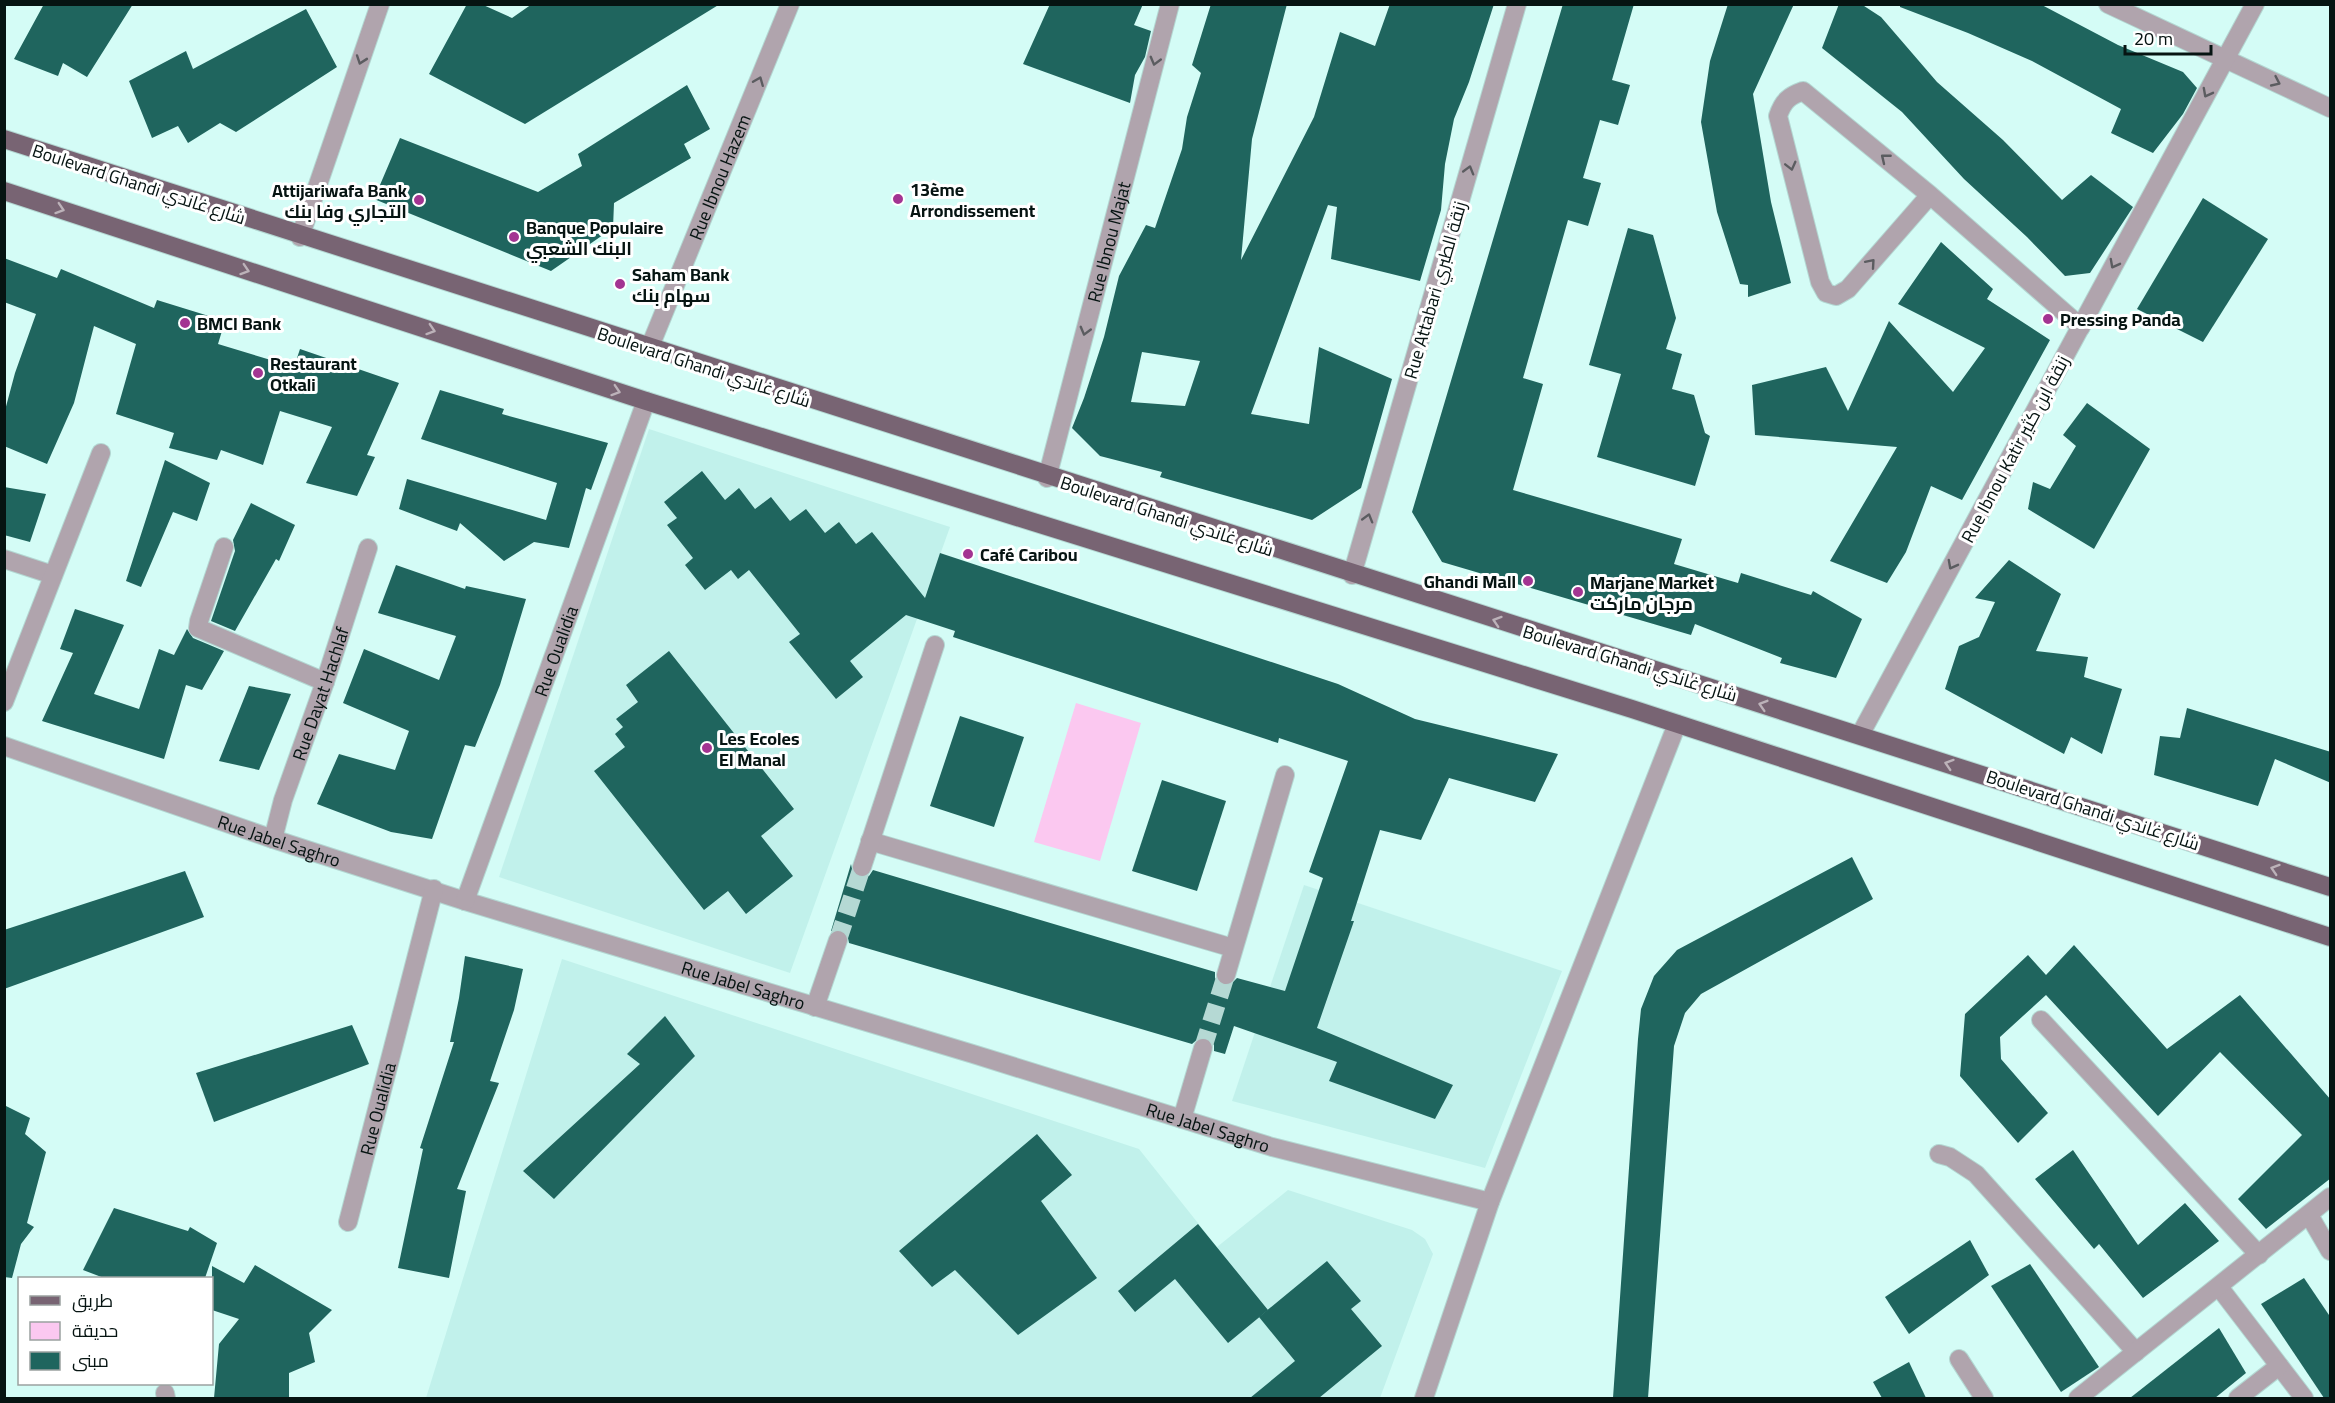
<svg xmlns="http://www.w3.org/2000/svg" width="2335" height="1403" viewBox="0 0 2335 1403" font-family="Georgia,Cairo,serif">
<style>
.built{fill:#c1f1eb}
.green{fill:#fbc8f0}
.building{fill:#1f655e;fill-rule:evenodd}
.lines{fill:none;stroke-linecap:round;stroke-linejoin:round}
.minor-tunnel{stroke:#b5d9d4;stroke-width:18;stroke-dasharray:18 9;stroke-linecap:butt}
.minor-casing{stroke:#b3d7d2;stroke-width:20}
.primary-casing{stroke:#b3d7d2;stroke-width:20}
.minor{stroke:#b0a4ad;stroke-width:18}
.primary{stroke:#786473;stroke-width:18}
.oneway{stroke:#5b5c60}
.oneway2{stroke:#bcb2b9}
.poi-dot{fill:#a33492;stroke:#fff;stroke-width:2}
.labels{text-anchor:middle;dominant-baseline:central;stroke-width:6;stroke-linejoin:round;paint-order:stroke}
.street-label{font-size:18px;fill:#061412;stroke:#fff}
.poi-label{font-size:18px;font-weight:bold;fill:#061412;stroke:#fff;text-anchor:start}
</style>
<rect width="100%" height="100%" fill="#d4fcf6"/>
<!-- built -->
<g class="built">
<path d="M649 429 950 527 790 973 499 877Z"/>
<path d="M1304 885 1562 971 1485 1168 1232 1101Z"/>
<path d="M562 959 1139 1149 1217 1247 1288 1190 1412 1230 1425 1239 1433 1254 1380 1398H426Z"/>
</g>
<!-- green -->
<path class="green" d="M1076 703 1141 723 1100 861 1034 842Z"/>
<!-- building -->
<g class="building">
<path d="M44 4H133L87 77 63 63 58 76 14 59Z"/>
<path d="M467 4H481L512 18 532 4H720L525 124 429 74Z"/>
<path d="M1050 4H1143L1134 25 1151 31 1145 57 1135 75 1130 103 1023 64Z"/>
<path d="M1211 4H1287L1252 139 1241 260 1314 117 1340 32 1375 46 1390 4H1494L1469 82 1454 119 1445 164 1441 210 1420 281 1331 259 1337 207 1328 205 1251 414 1309 424 1319 347 1392 379 1361 488 1312 520 1160 477 1162 472 1100 456 1072 428 1084 398 1104 337 1119 276 1146 225 1155 228 1182 149 1187 117 1201 73 1192 65ZM1142 352 1200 361 1185 406 1131 402Z"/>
<path d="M1563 4H1634L1612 80 1630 85 1618 125 1600 120 1583 178 1601 183 1588 226 1568 220 1560 248 1523 378 1543 384 1513 490 1682 539 1674 564 1738 583 1741 573 1811 595 1813 591 1862 619 1836 678 1780 663 1782 658 1695 624 1691 635 1442 562 1412 512Z"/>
<path d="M1728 4H1794L1753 94 1771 202 1791 283 1748 297V285L1740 284 1717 212 1701 122 1710 61Z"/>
<path d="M1839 4H1861L1881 17 1937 82 2003 140 2062 200 2091 175 2133 207 2090 273 2065 276 2027 237 1964 179 1902 112 1822 48Z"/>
<path d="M1900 4H2040L2118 45 2183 72 2197 88 2183 114 2153 153 2111 133 2121 109 2032 61 1968 33 1900 7Z"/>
<path d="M306 9 337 67 236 132 220 123 188 143 178 126 152 138 129 81 186 51 193 69Z"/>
<path d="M687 85 710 129 684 144 691 158 614 203 613 228 551 271 374 199 400 138 538 192 582 166 578 154Z"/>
<path d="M2203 198 2268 239 2203 342 2137 309Z"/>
<path d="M1628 228 1653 235 1676 318 1666 349 1682 354 1672 389 1694 395 1705 433 1710 436 1695 486 1597 457 1621 374 1589 365Z"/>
<path d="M1941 242 1993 289 1987 299 2050 340 1962 500 1931 486 1906 552 1887 583 1830 561 1897 447 1755 435 1752 385 1826 367 1848 411 1889 321 1953 392 1985 348 1898 304Z"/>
<path d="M4 258 57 278 61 269 154 308 157 300 225 321 218 344 294 367 300 349 399 383 367 455 375 457 357 496 306 483 332 427 280 411 263 465 221 450 217 460 169 448 174 433 116 414 136 344 94 326 74 403 47 464 4 446V414L15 373 36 314 4 302Z"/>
<path d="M440 390 504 409 502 414 608 443 591 490 586 488 569 548 534 542 504 561 460 523 457 531 399 509 407 479 546 520 557 483 421 439Z"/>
<path d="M2087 403 2150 449 2094 549 2028 509 2033 482 2050 489 2076 446 2063 435Z"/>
<path d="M165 460 210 483 197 521 173 512 141 587 126 581Z"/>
<path d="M702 471 725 500 739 488 755 509 771 497 790 521 806 509 825 533 839 522 856 544 872 532 925 598 940 553 1338 684 1415 719 1558 754 1535 802 1449 778 1421 840 1380 830 1351 921H1354L1317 1028 1453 1085 1435 1119 1329 1081 1337 1062 1234 1026 1225 1054 1214 1051V1045L1207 1037H1200L1192 1044 849 943 847 933 842 930 831 931 851 864 853 874 859 878 869 876 873 870 1215 972V978L1222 986H1229L1237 978 1285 991 1323 878 1309 872 1348 761 1279 738 1278 743 953 637 955 631 906 615 850 661 863 677 836 699 789 642 800 634 749 570 738 579 731 570 705 590 685 565 693 558 667 525 677 518 664 502Z"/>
<path d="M4 487 46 494 30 542 4 535Z"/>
<path d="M251 503 295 525 279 561 276 559 235 631 211 621 235 551 233 540Z"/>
<path d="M2009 560 2061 594 2036 651 2088 657 2084 677 2122 689 2102 754 2071 737 2064 754 1945 689 1959 646 1979 637 1995 602 1975 598Z"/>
<path d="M396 565 465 589 466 586 526 599 500 685 475 747 465 745 432 839 391 832 317 804 339 754 395 770 409 731 343 703 364 649 439 680 456 636 378 613Z"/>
<path d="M75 609 124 625 94 694 139 709 159 649 174 655 187 629 193 638 224 651 202 690 186 685 164 759 42 721 73 653 60 649Z"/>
<path d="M669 651 794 809 761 836 793 876 746 914 728 891 704 910 594 771 625 747 615 734 623 727 616 719 638 702 626 685Z"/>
<path d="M249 686 291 694 259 770 219 761Z"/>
<path d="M2187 708 2331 752V783L2275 759 2258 806 2154 775 2160 736 2180 738Z"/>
<path d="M960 716 1024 737 994 827 930 806Z"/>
<path d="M1162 780 1226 801 1197 891 1132 871Z"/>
<path d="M1852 857 1873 899 1701 994 1685 1013 1674 1046 1648 1398H1613L1638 1039 1641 1009 1654 976 1677 950Z"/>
<path d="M185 871 204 917 4 989V930Z"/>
<path d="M2074 945 2167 1049 2240 995 2331 1100V1178L2266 1229 2238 1199 2302 1135 2220 1052 2158 1116 2046 995 2000 1037 2001 1059 2048 1113 2018 1143 1960 1076 1965 1014 2028 955 2046 975Z"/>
<path d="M465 956 523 969 514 1010 490 1081 499 1083 457 1189 466 1191 449 1278 398 1268 423 1149 420 1148 454 1042H450L459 998Z"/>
<path d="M665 1016 695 1056 554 1199 523 1171 640 1064 627 1054Z"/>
<path d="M352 1025 369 1064 214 1122 196 1073Z"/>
<path d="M4 1105 30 1118 25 1134 46 1152 27 1223 34 1227 21 1244 12 1278 4 1277Z"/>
<path d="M1037 1134 1072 1175 1041 1201 1097 1278 1018 1335 955 1270 932 1287 899 1251Z"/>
<path d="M2073 1150 2138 1245 2185 1203 2219 1241 2143 1298 2099 1244 2094 1249 2035 1179Z"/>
<path d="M114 1208 188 1231 190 1227 217 1243 205 1278H104L83 1270Z"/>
<path d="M1198 1224 1268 1310 1228 1343 1175 1279 1135 1312 1118 1291Z"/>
<path d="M1970 1240 1989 1275 1909 1334 1885 1297Z"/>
<path d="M1327 1261 1361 1301 1351 1309 1382 1346 1319 1398H1250L1295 1361 1259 1317Z"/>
<path d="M2030 1264 2099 1367 2061 1392 1991 1286Z"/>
<path d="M255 1265 332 1310 309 1333 315 1362 289 1373V1398H214L219 1344 239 1319 212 1310V1266L244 1283Z"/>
<path d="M2304 1278 2331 1318V1398H2324L2261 1304Z"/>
<path d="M2219 1328 2246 1373 2215 1398H2130Z"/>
<path d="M1909 1362 1926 1398H1882L1873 1382Z"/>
</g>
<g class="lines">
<!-- minor-tunnel -->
<g class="minor-tunnel">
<path d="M838 940 862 867"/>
<path d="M1203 1048 1226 975"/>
</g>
<!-- minor casing -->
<g class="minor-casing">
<g id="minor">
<path d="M2108 4 2330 108"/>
<path d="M1930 195 1848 289 1836 296 1826 293 1820 282 1778 116C1783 101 1789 96 1803 91L1930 195 2081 327"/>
<path d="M300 237 380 4"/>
<path id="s1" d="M649 349 790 4"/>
<path id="s2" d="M1047 478 1170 4"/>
<path d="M224 547 199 621 198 628 325 682"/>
<path d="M4 559 53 575"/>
<path d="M1352 575 1517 4"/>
<path d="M4 702 101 453"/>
<path d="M1860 735 2255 4"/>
<path id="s3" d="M4 746 273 839 465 901 973 1054 1272 1147 1490 1202"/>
<path id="s4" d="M273 839 283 800 325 682 368 548"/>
<path d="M870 841 1233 948"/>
<path d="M862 867 935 645"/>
<path id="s5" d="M465 901 646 401"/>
<path d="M1226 975 1285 775"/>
<path d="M815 1007 838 940"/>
<path d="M2041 1020 2259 1255"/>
<path d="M1182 1119 1203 1048"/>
<path d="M1939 1154 1950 1157 1976 1174 2136 1352"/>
<path d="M2309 1215 2330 1251"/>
<path id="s6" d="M348 1222 434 889"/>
<path d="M2219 1287 2304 1398"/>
<path d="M1959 1359 1984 1398"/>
<path d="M165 1393 166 1398"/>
<path d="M1424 1398 1490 1202 1677 724"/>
<path d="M2078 1398 2330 1197"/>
<path d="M2238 1398 2279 1366"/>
</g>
</g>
<!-- primary casing -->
<g class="primary-casing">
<g id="primary">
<path d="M4 139C778 395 1556 636 2330 887"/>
<path d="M4 191 646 401 1632 709 2330 937"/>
</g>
</g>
<!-- minor -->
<use href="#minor" class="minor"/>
<!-- primary -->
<use href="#primary" class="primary"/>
</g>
<!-- one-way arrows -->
<defs><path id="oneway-chevron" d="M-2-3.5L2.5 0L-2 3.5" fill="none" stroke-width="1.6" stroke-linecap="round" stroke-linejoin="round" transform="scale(1.5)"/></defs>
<g class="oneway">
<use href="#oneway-chevron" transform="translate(361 60) rotate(109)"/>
<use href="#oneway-chevron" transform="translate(1155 61) rotate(105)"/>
<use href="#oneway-chevron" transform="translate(759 81) rotate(-68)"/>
<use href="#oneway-chevron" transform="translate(2276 82) rotate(25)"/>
<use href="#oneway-chevron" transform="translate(2207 93) rotate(118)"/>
<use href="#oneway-chevron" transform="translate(1885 158) rotate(-141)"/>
<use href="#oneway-chevron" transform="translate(1791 166) rotate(76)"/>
<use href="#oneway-chevron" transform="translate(1469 170) rotate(-74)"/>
<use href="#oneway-chevron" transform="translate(1871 263) rotate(-49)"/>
<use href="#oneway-chevron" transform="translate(2114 264) rotate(118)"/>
<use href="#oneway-chevron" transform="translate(1085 331) rotate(105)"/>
<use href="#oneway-chevron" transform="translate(1368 518) rotate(-74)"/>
<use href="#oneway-chevron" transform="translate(1952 565) rotate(118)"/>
</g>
<g class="oneway2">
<use href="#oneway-chevron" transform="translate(60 209) rotate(18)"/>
<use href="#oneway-chevron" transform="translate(245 270) rotate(18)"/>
<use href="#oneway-chevron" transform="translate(431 330) rotate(18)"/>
<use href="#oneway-chevron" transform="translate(616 391) rotate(18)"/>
<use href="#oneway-chevron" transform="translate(1497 621) rotate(-162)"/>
<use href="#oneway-chevron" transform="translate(1763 705) rotate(-163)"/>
<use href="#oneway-chevron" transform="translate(1949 764) rotate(-162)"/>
<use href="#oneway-chevron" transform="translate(2275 869) rotate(-162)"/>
</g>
<!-- markers -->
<g class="poi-dot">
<circle cx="898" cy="199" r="6"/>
<circle cx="419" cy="200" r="6"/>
<circle cx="514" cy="237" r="6"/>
<circle cx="620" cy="284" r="6"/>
<circle cx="2048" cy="319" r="6"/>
<circle cx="185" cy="323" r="6"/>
<circle cx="258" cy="373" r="6"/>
<circle cx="968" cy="554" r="6"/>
<circle cx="1528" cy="581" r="6"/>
<circle cx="1578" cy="592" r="6"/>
<circle cx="707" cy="748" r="6"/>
</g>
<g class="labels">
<!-- street labels -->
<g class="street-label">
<text stroke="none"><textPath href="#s1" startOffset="186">Rue Ibnou Hazem</textPath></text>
<text transform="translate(139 184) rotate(18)">Boulevard Ghandi شارع غاندي</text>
<text stroke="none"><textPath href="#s2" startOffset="244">Rue Ibnou Majat</textPath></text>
<text transform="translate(1435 290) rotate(-74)">Rue Attabari زنقة الطبري</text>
<text transform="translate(704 367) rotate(18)">Boulevard Ghandi شارع غاندي</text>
<text transform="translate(2015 449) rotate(-62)">Rue Ibnou Katir زنقة ابن كثير</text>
<text transform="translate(1167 516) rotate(18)">Boulevard Ghandi شارع غاندي</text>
<text stroke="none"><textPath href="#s5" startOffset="266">Rue Oualidia</textPath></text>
<text transform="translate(1630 663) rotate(17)">Boulevard Ghandi شارع غاندي</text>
<text stroke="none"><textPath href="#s4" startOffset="153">Rue Dayat Hachlaf</textPath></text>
<text transform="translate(2093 810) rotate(18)">Boulevard Ghandi شارع غاندي</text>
<text stroke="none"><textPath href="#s3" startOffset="291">Rue Jabel Saghro</textPath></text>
<text stroke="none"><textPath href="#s3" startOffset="777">Rue Jabel Saghro</textPath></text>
<text stroke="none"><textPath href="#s6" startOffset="117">Rue Oualidia</textPath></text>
<text stroke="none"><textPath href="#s3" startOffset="1263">Rue Jabel Saghro</textPath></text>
</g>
<!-- poi labels -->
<g class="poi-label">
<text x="910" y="189">13ème<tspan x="910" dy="21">Arrondissement</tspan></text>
<text x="407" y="190" text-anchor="end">Attijariwafa Bank<tspan x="407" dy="21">التجاري وفا بنك</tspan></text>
<text x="526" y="227">Banque Populaire<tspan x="526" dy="21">البنك الشعبي</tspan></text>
<text x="632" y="274">Saham Bank<tspan x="632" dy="21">سهام بنك</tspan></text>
<text x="2060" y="319">Pressing Panda</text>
<text x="197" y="323">BMCI Bank</text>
<text x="270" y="363">Restaurant<tspan x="270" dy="21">Otkali</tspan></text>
<text x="980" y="554">Café Caribou</text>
<text x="1516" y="581" text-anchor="end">Ghandi Mall</text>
<text x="1590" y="582">Marjane Market<tspan x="1590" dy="21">مرجان ماركت</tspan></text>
<text x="719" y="738">Les Ecoles<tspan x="719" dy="21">El Manal</tspan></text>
</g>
</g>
<!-- border -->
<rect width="2335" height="1403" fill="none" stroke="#061412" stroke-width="12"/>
<!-- legend -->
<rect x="18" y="1277" width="195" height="108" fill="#ffffff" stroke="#9ba1a0" stroke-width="1.5"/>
<rect x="30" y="1296" width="30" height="9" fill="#786473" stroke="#9ba1a0" stroke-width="1.5"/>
<text x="72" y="1307" font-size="18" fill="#061412">طريق</text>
<rect x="30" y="1322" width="30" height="18" fill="#fbc8f0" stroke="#9ba1a0" stroke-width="1.5"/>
<text x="72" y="1337" font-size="18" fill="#061412">حديقة</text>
<rect x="30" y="1352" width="30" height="18" fill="#1f655e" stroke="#9ba1a0" stroke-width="1.5"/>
<text x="72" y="1367" font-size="18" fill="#061412">مبنى</text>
<!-- scale -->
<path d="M2125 45v9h86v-9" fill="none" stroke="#061412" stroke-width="3"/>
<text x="2134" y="45" font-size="18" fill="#061412" stroke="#ffffff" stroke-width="4.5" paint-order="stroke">20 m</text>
</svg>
